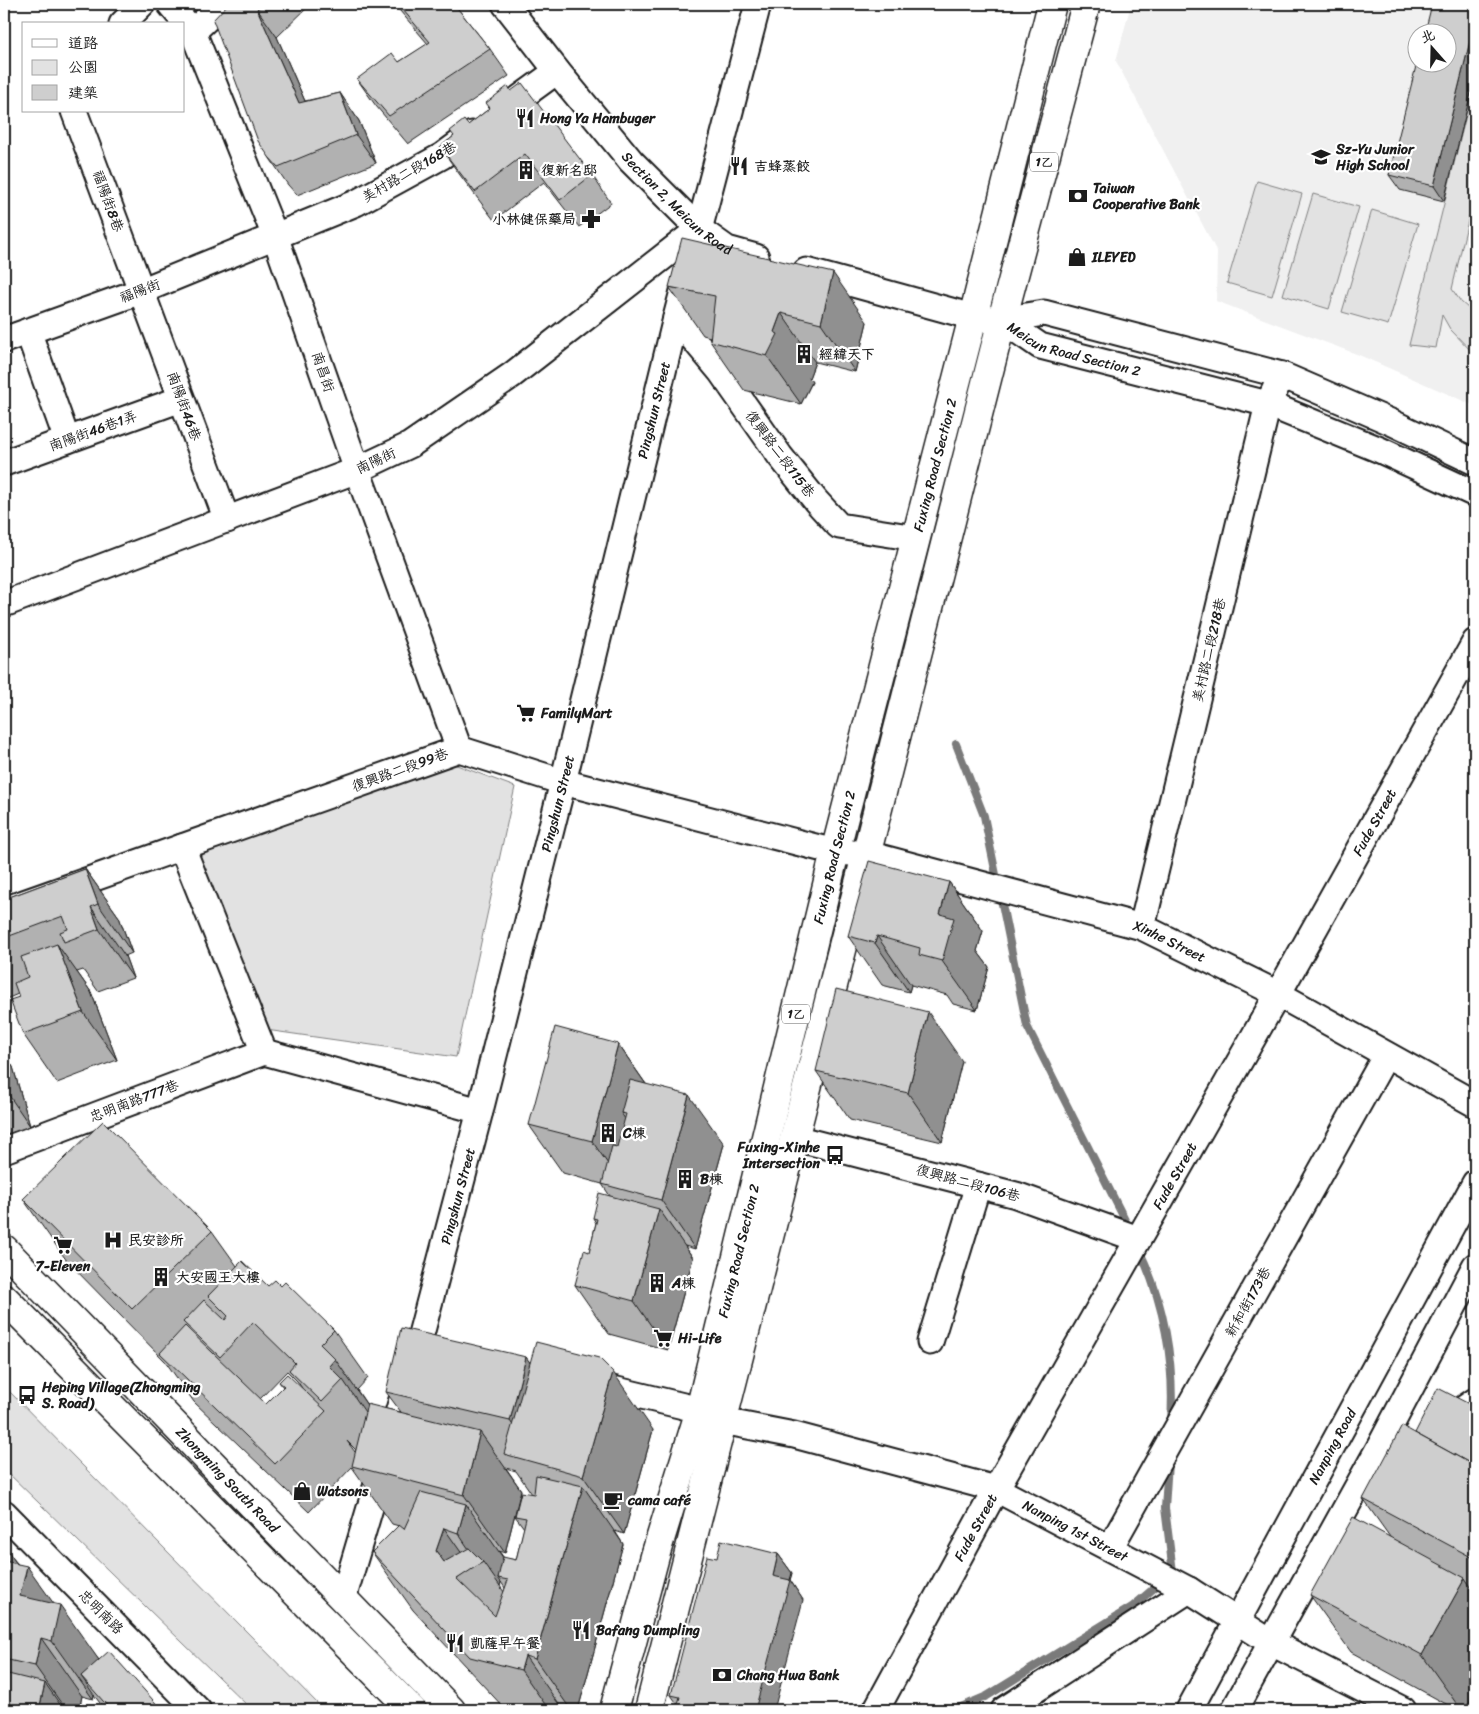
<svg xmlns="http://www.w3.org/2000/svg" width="1479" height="1714" viewBox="0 0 1479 1714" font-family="Sriracha,'LXGW WenKai TC',sans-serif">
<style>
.built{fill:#f0f0f0;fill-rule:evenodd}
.green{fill:#e2e2e2;stroke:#7f7f7f}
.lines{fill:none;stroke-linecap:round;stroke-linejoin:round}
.stream{stroke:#7a7a7a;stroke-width:8}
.minor-casing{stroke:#1c1c1c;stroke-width:29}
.major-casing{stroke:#1c1c1c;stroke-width:31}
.minor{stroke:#fff;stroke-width:25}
.major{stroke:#fff;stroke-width:28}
.wall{fill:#b1b1b1;stroke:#1c1c1c;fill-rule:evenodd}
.shaded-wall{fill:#909090;stroke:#1c1c1c}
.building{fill:#cecece;stroke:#1c1c1c}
.labels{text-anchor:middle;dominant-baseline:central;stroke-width:4.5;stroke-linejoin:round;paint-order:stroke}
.shield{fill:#fff;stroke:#606060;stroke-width:1}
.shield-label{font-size:12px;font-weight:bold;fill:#1c1c1c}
.poi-label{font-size:14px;font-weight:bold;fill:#1c1c1c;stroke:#fff;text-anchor:start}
.street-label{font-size:14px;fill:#1c1c1c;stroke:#fff}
</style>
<rect width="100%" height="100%" fill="#fff"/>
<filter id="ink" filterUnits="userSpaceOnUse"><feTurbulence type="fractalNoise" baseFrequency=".02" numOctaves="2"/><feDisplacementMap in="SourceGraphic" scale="10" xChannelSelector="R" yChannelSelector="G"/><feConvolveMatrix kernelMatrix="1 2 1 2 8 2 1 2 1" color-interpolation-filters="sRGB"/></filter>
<g filter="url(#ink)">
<!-- built -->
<path class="built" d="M1131 4H1475V406L1359 355 1216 301 1217 252 1116 61ZM1416 32H1446V62H1416Z"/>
<!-- green -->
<g class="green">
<path d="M1475 79V191L1452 289 1461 302 1475 314V355L1450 329 1442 315 1436 348 1409 345Z"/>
<path d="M1257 181 1302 194 1272 296 1227 283Z"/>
<path d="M1313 194 1359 207 1329 309 1283 295Z"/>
<path d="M1372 210 1418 224 1388 325 1342 312Z"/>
<path d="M454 764 515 787 456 1057 266 1030 198 852Z"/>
<path d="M4 1386 324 1710H252L4 1469Z"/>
</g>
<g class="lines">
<!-- stream -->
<g class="stream">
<path d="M956 744 984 816 1027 1026 1129 1228"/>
<path d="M1138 1248C1164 1300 1175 1363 1171 1421"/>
<path d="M954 1710 987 1696 1132 1607 1173 1572 1165 1508 1168 1463"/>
</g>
<!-- minor casing -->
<g class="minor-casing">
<g id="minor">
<path d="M170 4 193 32 275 236 357 470 459 749"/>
<path id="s1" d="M505 4 557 71 631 161 699 229 727 249 756 257"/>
<path d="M122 24 142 4"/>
<path d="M193 32 222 4"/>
<path d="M74 111 227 520"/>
<path d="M502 111 557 71"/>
<path d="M806 271 973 317 1002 320 1044 313 1282 375 1393 423 1475 462"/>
<path d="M676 318 721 372 780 456 816 501 839 526 916 538"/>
<path id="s2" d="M1002 320 1040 346 1268 404 1380 450 1475 494"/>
<path d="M28 331 67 440"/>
<path d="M4 340 141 291 356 203 442 156 472 134"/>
<path d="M4 463 181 399"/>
<path d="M4 604 357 470 410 445 512 375 699 229"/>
<path d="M182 847 264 1052"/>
<path id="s3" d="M4 910 459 749 563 782 835 852 868 854 1142 927 1278 994 1475 1104"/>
<path d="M1142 927 1268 404 1282 375"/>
<path d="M264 1052 480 1111"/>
<path d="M795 1138 1016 1195 1138 1239"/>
<path d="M4 1150 264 1052"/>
<path d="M930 1342 978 1185"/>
<path d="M596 1385 700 1410"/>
<path id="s4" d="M722 1421 794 1435 996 1489 1189 1590 1272 1643 1403 1710"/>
<path d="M1443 1423 1475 1401"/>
<path d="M4 1513 198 1710"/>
<path d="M1110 1548 1386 1055"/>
<path id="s5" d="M343 1599 419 1342 480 1111 563 782 676 318 758 4"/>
<path id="s6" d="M876 1710 996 1489 1278 994 1475 642"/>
<path d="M1004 1710 1189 1590"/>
<path id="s7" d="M1189 1710 1475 1183"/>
<path d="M1234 1710 1380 1446 1475 1266"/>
</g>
</g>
<!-- major casing -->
<g class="major-casing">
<g id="major">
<path id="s8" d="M4 1249 451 1710"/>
<path d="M4 1298 412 1710"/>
<path id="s9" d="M614 1710 655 1556 700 1410 835 852 973 317 1052 4"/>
<path d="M649 1710 1002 320 1086 4"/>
</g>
</g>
<!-- minor -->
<use href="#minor" class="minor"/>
<!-- major -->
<use href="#major" class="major"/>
</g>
<!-- wall -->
<g class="wall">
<path d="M228 4H311L277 37 305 101 340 93 359 121 376 163 297 195 288 185 269 157Z"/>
<path d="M394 4H454L490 49 509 76 408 144 376 106 357 79 399 62 428 44Z"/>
<path d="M1475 4V76L1444 201 1400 190 1389 175Z"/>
<path d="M511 91 592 175 611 203 579 227 544 182 494 220 460 175 440 147 490 108Z"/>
<path d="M669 287 867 322 855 372 815 362 809 378 812 382 801 404 744 390 710 341V337L703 335Z"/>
<path d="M85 869 119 917 132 953 125 956 133 978 98 991 83 970 77 972 91 992 117 1060 57 1083 23 1034 19 997 18 994 4 1000V899Z"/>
<path d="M949 882 983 931 977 951 989 967 977 1010 953 1004 947 995 911 985 909 992 882 985 848 936Z"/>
<path d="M618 1044 646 1084 724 1144 695 1249 685 1246 693 1258 668 1350 609 1334 575 1285 589 1252 596 1223 593 1218 610 1196 602 1184 563 1173 529 1125Z"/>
<path d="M4 1054 13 1067 30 1126 4 1135Z"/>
<path d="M962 1061 942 1142 850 1120 816 1071Z"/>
<path d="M23 1199 212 1231 237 1266 334 1330 368 1378 357 1390 367 1405 401 1412 386 1392 526 1357 530 1363 653 1430 624 1534 615 1531 623 1544 578 1710H506L413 1610 372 1552 399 1526 392 1524 352 1467 309 1512 194 1402 165 1361 67 1261ZM287 1371 297 1381 302 1388 279 1382 283 1387 266 1404 260 1399ZM347 1441 356 1450 355 1452ZM506 1468 516 1471 532 1494 515 1516 524 1528 516 1560 504 1558 499 1551 505 1553 521 1490ZM501 1582 505 1588 504 1592 500 1586Z"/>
<path d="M1475 1407V1691L1465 1710H1457L1351 1652 1310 1595 1390 1537 1363 1499 1415 1433Z"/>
<path d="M4 1548 17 1563 54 1604 99 1660 162 1710H105L94 1695 93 1699 82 1696 79 1710H4Z"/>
<path d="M778 1554 792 1573 790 1580 803 1600 678 1705 671 1695 717 1558Z"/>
</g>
<!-- shaded-wall -->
<g class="shaded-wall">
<path d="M257 9 277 37 318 131 299 103Z"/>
<path d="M1475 21V76L1444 201 1434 186Z"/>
<path d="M340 93 359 121 376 163 356 135Z"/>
<path d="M833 273 867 322 855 372 821 323Z"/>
<path d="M781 313 815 362 809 378 812 382 801 404 767 356 774 332Z"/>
<path d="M85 869 119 917 132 953 98 904Z"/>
<path d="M949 882 983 931 977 951 989 967 977 1010 942 961 940 914Z"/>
<path d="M91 907 125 956 133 978 99 929Z"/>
<path d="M877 936 911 985 909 992 875 943Z"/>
<path d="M57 944 91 992 117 1060 83 1012Z"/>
<path d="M928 1012 962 1061 942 1142 908 1093Z"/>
<path d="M618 1044 652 1093 621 1113 639 1139 626 1190 592 1141Z"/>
<path d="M4 1054 13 1067 30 1126 4 1088Z"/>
<path d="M689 1095 724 1144 695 1249 661 1200Z"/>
<path d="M659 1209 693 1258 668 1350 634 1301Z"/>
<path d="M526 1357 567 1415 540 1464 510 1421Z"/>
<path d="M335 1359 369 1408 365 1412 343 1380 329 1366Z"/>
<path d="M613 1372 653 1430 624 1534 583 1476Z"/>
<path d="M480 1432 521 1490 505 1553 464 1495Z"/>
<path d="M583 1486 623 1544 578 1710H571L535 1659Z"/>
<path d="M466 1504 506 1562 498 1578 501 1582 500 1586 483 1562 479 1564 458 1533Z"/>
<path d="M444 1528 472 1568 457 1579 477 1609 436 1551Z"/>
<path d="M6 1548 25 1576 27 1566 59 1611 60 1605 101 1663 81 1676 94 1695 93 1699 20 1596 4 1561Z"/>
<path d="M778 1554 792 1573 790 1580 803 1600 774 1710H755L773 1576Z"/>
<path d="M1465 1578 1475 1593V1691L1465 1710H1461L1422 1655Z"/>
<path d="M41 1638 82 1696 79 1710H66L35 1666Z"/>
<path d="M525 1656 563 1710H549L521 1670Z"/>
<path d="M45 1683 64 1710H39Z"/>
</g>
<!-- building -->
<g class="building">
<path d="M228 4H263L257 9 299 103 340 93 356 135 278 167 269 157 258 141 213 20Z"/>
<path d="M398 4H454L490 49 389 116 357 79 392 53 399 62 430 42Z"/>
<path d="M1432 4H1475V21L1434 186 1389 175 1417 62H1446V32H1425Z"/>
<path d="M522 83 592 175 560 200 525 154 475 192 440 147 454 136 450 131 464 120 468 125 490 108 486 103 508 86 511 91Z"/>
<path d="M682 238 833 273 821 323 781 313 774 332 778 334 767 356 710 341 715 296 669 287Z"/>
<path d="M869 861 949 882 940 914 954 918 942 961 919 955 920 948 877 936 875 943 848 936Z"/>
<path d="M85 869 98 904 91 907 99 929 64 942 60 932 68 929 63 916 4 938V899Z"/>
<path d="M57 944 83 1012 23 1034 10 1000 19 997 14 983 28 977 21 957Z"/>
<path d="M836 989 928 1012 908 1093 816 1071Z"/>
<path d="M555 1027 618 1044 592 1141 529 1125Z"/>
<path d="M630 1080 689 1095 661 1200 602 1184 612 1146 617 1147 626 1114 621 1113Z"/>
<path d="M103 1121 212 1231 132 1309 23 1199Z"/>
<path d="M599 1193 659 1209 634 1301 575 1285 584 1250 589 1252 597 1219 593 1218Z"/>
<path d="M242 1261 268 1286 275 1280 281 1286 285 1282 334 1330 320 1344 335 1359 329 1366 343 1380 322 1402 289 1370 295 1363 253 1322 220 1357 183 1322 204 1300 225 1320 228 1316 208 1296Z"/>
<path d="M185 1326 266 1404 284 1386 279 1382 287 1374 326 1411 275 1464 160 1353Z"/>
<path d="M401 1328 526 1357 510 1421 386 1392Z"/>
<path d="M536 1342 599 1358 613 1372 583 1476 504 1454Z"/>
<path d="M1438 1388 1475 1407V1466L1415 1433Z"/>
<path d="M367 1404 480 1432 464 1495 352 1466Z"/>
<path d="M1402 1426 1475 1466V1559L1363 1499Z"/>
<path d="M536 1475 583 1486 535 1659 525 1656 521 1670 470 1657 372 1552 399 1525 404 1529 421 1492 466 1504 458 1533 444 1528 436 1551 444 1562 469 1548 483 1562 457 1579 495 1616 508 1580 498 1578 503 1557 516 1560 526 1518 515 1516 521 1492 534 1494Z"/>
<path d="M1353 1517 1465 1578 1422 1655 1310 1595Z"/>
<path d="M721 1540 778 1554 773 1576 790 1580 755 1710H676L680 1697 671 1695 707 1556 717 1558Z"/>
<path d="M4 1548H6L4 1558Z"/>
<path d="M4 1561 27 1566 20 1596 60 1605 52 1641 41 1638 35 1666 4 1659Z"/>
<path d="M109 1651 162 1710H111L81 1676Z"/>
<path d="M4 1673 45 1683 39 1710H4Z"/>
</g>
</g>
<!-- icons -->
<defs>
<g id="restaurant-bare" transform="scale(1.5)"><path d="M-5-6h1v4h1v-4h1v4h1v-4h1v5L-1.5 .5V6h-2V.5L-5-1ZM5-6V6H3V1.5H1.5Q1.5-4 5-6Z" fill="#1c1c1c" stroke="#fff" stroke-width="2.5" paint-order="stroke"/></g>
<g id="school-bare" transform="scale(1.5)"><path d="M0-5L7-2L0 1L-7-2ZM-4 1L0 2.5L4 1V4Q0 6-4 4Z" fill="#1c1c1c" stroke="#fff" stroke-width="2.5" paint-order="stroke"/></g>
<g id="building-bare" transform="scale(1.5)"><path d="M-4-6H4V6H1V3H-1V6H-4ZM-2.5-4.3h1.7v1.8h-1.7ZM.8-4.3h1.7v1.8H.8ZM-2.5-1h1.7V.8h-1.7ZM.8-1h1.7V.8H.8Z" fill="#1c1c1c" stroke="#fff" stroke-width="2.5" paint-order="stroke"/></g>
<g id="bank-bare" transform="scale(1.5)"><path d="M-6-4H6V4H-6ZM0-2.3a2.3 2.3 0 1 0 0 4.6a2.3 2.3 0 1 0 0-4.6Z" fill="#1c1c1c" stroke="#fff" stroke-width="2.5" paint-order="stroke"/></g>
<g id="pharmacy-bare" transform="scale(1.5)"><path d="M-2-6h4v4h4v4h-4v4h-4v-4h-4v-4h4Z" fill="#1c1c1c" stroke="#fff" stroke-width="2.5" paint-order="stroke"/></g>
<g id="shop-bare" transform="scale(1.5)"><path d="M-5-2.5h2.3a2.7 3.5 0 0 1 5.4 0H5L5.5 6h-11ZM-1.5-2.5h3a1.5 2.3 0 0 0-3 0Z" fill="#1c1c1c" stroke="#fff" stroke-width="2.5" paint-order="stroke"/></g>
<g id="supermarket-bare" transform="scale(1.5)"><path d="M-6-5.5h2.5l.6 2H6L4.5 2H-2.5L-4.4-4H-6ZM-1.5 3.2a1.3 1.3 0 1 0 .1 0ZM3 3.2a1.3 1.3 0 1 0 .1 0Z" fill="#1c1c1c" stroke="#fff" stroke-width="2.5" paint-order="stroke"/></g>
<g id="bus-bare" transform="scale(1.5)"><path d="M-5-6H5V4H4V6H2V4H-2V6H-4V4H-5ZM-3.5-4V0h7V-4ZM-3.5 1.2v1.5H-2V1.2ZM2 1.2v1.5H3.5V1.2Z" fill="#1c1c1c" stroke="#fff" stroke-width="2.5" paint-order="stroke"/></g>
<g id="hospital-bare" transform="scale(1.5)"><path d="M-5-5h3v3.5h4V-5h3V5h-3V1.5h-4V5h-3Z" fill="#1c1c1c" stroke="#fff" stroke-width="2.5" paint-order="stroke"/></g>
<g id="cafe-bare" transform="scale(1.5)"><path d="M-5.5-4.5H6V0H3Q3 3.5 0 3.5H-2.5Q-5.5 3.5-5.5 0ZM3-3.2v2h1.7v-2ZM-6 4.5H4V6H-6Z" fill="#1c1c1c" stroke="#fff" stroke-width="2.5" paint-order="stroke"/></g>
</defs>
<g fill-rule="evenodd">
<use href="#restaurant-bare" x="525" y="118"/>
<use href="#school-bare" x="1321" y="157"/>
<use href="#restaurant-bare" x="739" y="166"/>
<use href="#building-bare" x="526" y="170"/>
<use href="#bank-bare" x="1078" y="196"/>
<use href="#pharmacy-bare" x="591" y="219"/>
<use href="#shop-bare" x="1077" y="257"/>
<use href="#building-bare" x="804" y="354"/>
<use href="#supermarket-bare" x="526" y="713"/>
<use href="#building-bare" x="608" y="1133"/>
<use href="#bus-bare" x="835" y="1155"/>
<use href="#building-bare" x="685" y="1179"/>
<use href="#hospital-bare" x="113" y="1240"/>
<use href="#supermarket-bare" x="63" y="1245"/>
<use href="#building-bare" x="161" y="1277"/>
<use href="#building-bare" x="657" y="1283"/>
<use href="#supermarket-bare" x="663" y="1338"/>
<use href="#bus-bare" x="27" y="1395"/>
<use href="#shop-bare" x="302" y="1491"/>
<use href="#cafe-bare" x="613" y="1500"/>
<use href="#restaurant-bare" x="581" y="1630"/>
<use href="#restaurant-bare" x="455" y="1643"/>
<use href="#bank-bare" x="722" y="1675"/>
</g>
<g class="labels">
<!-- shield labels -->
<g class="shield">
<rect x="1030" y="152.5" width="28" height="19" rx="4"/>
<rect x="782" y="1004.5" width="28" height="19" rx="4"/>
</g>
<g class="shield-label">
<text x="1044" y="162">1乙</text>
<text x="796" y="1014">1乙</text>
</g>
<!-- poi labels -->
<g class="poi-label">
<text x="540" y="118">Hong Ya Hambuger</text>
<text x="1336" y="149">Sz-Yu Junior<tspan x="1336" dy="16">High School</tspan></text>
<text x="754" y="166">吉蜂蒸餃</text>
<text x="541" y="170">復新名邸</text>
<text x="1093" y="188">Taiwan<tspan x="1093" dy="16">Cooperative Bank</tspan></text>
<text x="576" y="219" text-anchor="end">小林健保藥局</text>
<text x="1092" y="257">ILEYED</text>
<text x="819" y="354">經緯天下</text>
<text x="541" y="713">FamilyMart</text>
<text x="623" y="1133">C棟</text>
<text x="820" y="1147" text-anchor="end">Fuxing-Xinhe<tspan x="820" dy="16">Intersection</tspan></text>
<text x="700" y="1179">B棟</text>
<text x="128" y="1240">民安診所</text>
<text x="63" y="1266" text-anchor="middle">7-Eleven</text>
<text x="176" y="1277">大安國王大樓</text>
<text x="672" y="1283">A棟</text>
<text x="678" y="1338">Hi-Life</text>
<text x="42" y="1387">Heping Village(Zhongming<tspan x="42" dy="16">S. Road)</tspan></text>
<text x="317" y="1491">Watsons</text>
<text x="628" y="1500">cama café</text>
<text x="596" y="1630">Bafang Dumpling</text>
<text x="470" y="1643">凱薩早午餐</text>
<text x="737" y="1675">Chang Hwa Bank</text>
</g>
<!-- street labels -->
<g class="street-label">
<text transform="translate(409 172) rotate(-30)">美村路二段168巷</text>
<text stroke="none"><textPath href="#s1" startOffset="264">Section 2, Meicun Road</textPath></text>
<text transform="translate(108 201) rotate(70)">福陽街8巷</text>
<text transform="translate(140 291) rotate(-21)">福陽街</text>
<text stroke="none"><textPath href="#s2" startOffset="79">Meicun Road Section 2</textPath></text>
<text transform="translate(323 372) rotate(71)">南昌街</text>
<text transform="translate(184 406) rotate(70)">南陽街46巷</text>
<text stroke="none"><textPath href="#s5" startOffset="1229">Pingshun Street</textPath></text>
<text transform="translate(93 431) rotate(-20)">南陽街46巷1弄</text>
<text transform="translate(780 454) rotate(53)">復興路二段115巷</text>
<text transform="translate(376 461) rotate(-25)">南陽街</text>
<text stroke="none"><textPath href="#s9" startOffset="1286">Fuxing Road Section 2</textPath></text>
<text transform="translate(1209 650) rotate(-77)">美村路二段218巷</text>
<text transform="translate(400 770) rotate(-20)">復興路二段99巷</text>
<text stroke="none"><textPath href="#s5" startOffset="824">Pingshun Street</textPath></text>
<text stroke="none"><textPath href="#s6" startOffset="1018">Fude Street</textPath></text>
<text stroke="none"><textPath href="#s9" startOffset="881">Fuxing Road Section 2</textPath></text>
<text stroke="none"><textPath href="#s3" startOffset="1220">Xinhe Street</textPath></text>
<text transform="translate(134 1101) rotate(-21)">忠明南路777巷</text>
<text stroke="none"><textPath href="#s6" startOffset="612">Fude Street</textPath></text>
<text transform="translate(968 1183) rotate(15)">復興路二段106巷</text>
<text stroke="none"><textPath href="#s5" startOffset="419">Pingshun Street</textPath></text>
<text stroke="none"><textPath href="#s9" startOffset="476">Fuxing Road Section 2</textPath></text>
<text transform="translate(1248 1302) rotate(-61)">新和街173巷</text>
<text stroke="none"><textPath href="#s7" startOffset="300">Nanping Road</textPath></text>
<text stroke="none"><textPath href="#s8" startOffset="321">Zhongming South Road</textPath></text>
<text stroke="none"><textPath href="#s6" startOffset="208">Fude Street</textPath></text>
<text stroke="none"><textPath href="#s4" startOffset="372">Nanping 1st Street</textPath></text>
<text transform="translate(101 1612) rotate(45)">忠明南路</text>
</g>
</g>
<!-- margin -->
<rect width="1479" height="1714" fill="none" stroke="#fff" stroke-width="20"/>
<rect x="10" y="10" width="1459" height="1694" fill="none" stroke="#1c1c1c" stroke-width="2" filter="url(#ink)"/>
<!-- legend -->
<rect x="22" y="22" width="162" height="90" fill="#ffffff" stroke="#a4a4a4"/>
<rect x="32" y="39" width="25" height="8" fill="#ffffff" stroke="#a4a4a4"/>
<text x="68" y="48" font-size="15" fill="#1c1c1c">道路</text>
<rect x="32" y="60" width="25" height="15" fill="#e2e2e2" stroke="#a4a4a4"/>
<text x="68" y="72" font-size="15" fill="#1c1c1c">公園</text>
<rect x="32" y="85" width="25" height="15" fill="#cecece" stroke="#a4a4a4"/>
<text x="68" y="98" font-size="15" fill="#1c1c1c">建築</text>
<!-- north arrow -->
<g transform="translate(1432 48) rotate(340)"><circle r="24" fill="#ffffff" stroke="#a4a4a4"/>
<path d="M0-4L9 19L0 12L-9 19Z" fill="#1c1c1c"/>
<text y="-8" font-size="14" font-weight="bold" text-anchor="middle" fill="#1c1c1c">北</text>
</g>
</svg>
